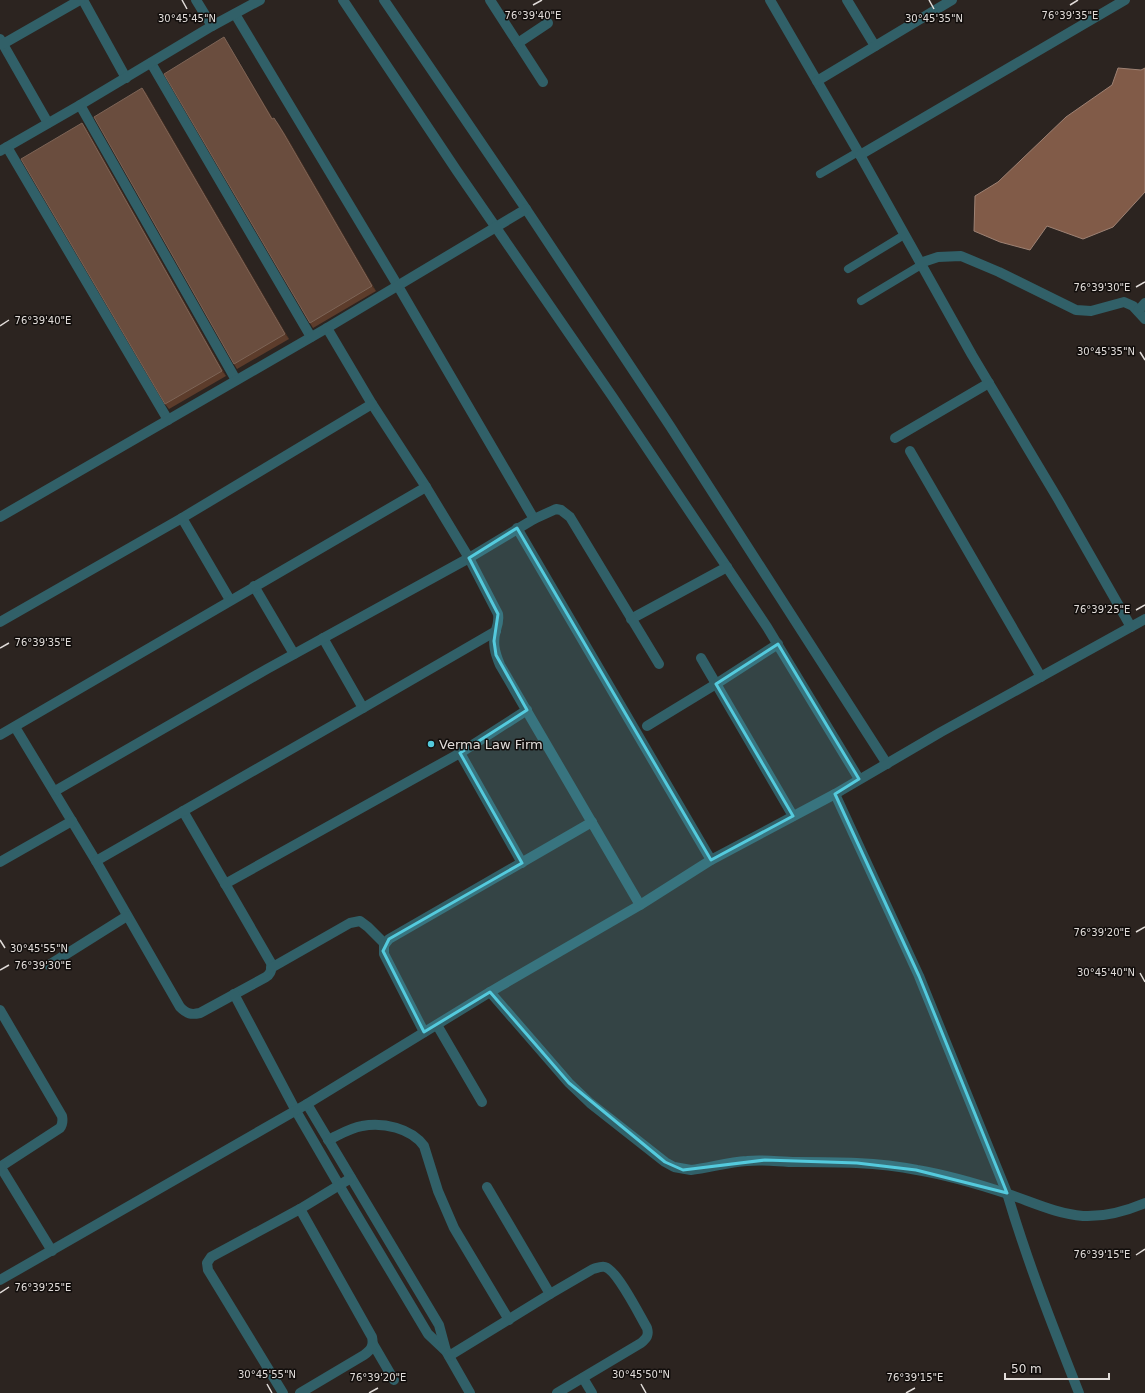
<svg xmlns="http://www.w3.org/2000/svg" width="1145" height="1393" viewBox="0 0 1145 1393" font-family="'DejaVu Sans',sans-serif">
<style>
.water{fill:#815b48;stroke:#9e8274}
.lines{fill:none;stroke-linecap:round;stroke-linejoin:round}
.service{stroke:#316068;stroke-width:8}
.minor{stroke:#316068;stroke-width:10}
.tertiary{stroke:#316068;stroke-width:10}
.wall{fill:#5c3c2b}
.shaded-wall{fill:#432b1f}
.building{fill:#6a4d3e;stroke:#7d6456}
.marked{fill:#54cadd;fill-opacity:0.2;stroke:#54cadd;stroke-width:3;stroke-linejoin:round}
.ticks{fill:none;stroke:#e1dcd9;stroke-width:1.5}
.poi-dot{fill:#54cadd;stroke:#120e0c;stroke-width:1.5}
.labels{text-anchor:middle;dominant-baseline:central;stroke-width:3;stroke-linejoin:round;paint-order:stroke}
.poi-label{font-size:13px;fill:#e1dcd9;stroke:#120e0c;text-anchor:start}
.ticks-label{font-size:10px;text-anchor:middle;fill:#e1dcd9;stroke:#120e0c;stroke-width:3;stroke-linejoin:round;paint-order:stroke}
</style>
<rect width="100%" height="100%" fill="#2c2420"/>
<!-- water -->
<path class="water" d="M1118 68 1141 70 1145 68V192L1113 227 1083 239 1047 226 1030 250 1000 242 974 231 975 196 998 182 1066 117 1112 85Z"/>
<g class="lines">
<!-- service -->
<g class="service">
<path d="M820 174 858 152"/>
<path d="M848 269 904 235"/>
<path d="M861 301 921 265"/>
</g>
<!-- minor -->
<g class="minor">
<path d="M83 0 126 78"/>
<path d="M196 0 212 26"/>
<path d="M343 0 457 171 612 396 767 627 859 779"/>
<path d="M384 0 526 209 670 426 887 764"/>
<path d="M490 0 543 82"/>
<path d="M770 0 860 155 972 355 1058 499 1131 627"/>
<path d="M847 0 875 46"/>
<path d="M235 14 398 286 534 519"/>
<path d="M0 39 48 123"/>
<path d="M518 43 548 23"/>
<path d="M3 44 80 0"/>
<path d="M151 63 311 337"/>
<path d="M817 81 952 0"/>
<path d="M80 105 236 380"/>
<path d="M7 147 168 420"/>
<path d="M0 151 80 105 212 26 260 0"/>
<path d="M860 155 1125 0"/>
<path d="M920 263 938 257 961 256 999 272 1076 310 1091 311 1124 302 1133 306 1145 319"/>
<path d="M1138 311 1145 303"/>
<path d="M327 328 372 404 426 487 469 558 498 614C499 620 498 624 496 630 492 643 495 653 500 665L640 905"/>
<path d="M895 438 989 383"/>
<path d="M910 451 1041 677"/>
<path d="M0 517 327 328 526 209"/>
<path d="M182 518 230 600"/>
<path d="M517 528 711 860"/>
<path d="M254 586 294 654"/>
<path d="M631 619 727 567"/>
<path d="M0 622 182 518 372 404"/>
<path d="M323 638 363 708"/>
<path d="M701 658 793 816"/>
<path d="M647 726 716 684 778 644"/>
<path d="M15 727 96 861 180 1007C187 1014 191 1015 200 1013L266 977C271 974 272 969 271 963L183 811"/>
<path d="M0 735 426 487"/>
<path d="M460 753 522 863"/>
<path d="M55 791 267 669 469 558 534 519 556 509 561 510 570 517 659 664"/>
<path d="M835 794 919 976 1007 1193C1027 1261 1053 1327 1079 1393"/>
<path d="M96 861 363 708 496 631"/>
<path d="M0 862 72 821"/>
<path d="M225 884 460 753 527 710"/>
<path d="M49 965 127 916"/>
<path d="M271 968 350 923 360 921 368 927 385 944"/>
<path d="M490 992 569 1083 590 1103 665 1162 674 1167 691 1170C709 1168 728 1162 747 1161 764 1159 780 1162 796 1162 836 1162 877 1162 917 1170 947 1175 978 1184 1008 1194 1032 1202 1057 1214 1083 1216 1104 1217 1126 1211 1145 1203"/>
<path d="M234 994 296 1111 339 1185 428 1334 446 1351 470 1393"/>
<path d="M0 1010 62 1116C63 1121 63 1124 60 1128L0 1167"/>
<path d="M437 1025 482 1102"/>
<path d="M424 1032 384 954V945L389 939 592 822"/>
<path d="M307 1104 439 1325 446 1351"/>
<path d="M328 1140C339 1135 350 1128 362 1126 383 1122 411 1128 424 1146L438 1191 454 1228 509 1320"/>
<path d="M0 1166 52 1251"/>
<path d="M487 1187 550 1294"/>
<path d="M373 1344 394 1380"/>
<path d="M449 1356 550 1294 593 1269C597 1268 601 1266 605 1267 617 1270 640 1316 647 1328 649 1335 647 1338 641 1343L557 1393"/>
<path d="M583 1378 592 1393"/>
<path d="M283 1393 208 1270 207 1263 211 1257 300 1209"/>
<path d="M300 1393 364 1355C371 1350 374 1346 372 1337L300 1209 351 1178"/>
</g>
<!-- tertiary -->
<path class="tertiary" d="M0 1280 307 1104 490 992 640 905 711 860 835 794 941 732 1145 619"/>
</g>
<!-- wall -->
<g class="wall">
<path d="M227 42 273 119 278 123 288 139 376 291 313 328 310 323Z"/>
<path d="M142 88 146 93 289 339 237 369 234 364Z"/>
<path d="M82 123 86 128 226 376 169 409 165 404Z"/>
</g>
<!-- shaded-wall -->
<g class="shaded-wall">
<path d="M224 37 227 42 276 124 272 119Z"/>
<path d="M142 88 146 93 289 339 285 334Z"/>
<path d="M274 118 288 139 376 291 372 286Z"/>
<path d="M82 123 86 128 226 376 222 371Z"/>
</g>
<!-- building -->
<g class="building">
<path d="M224 37 272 119 274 118 284 134 372 286 310 323 164 74Z"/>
<path d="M142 88 285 334 234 364 94 117Z"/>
<path d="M82 123 222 371 165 404 21 159Z"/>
</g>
<!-- marked area -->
<path class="marked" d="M517 528 711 860 793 816 716 684 778 644 859 779 835 794 919 976 1007 1193 916 1170 857 1163 765 1160 683 1170 665 1162 569 1083 490 992 424 1032 383 951 389 939 522 863 460 753 527 710 496 655 494 641 498 614 469 558Z"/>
<!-- ticks -->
<path class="ticks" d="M182 0 187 9M929 0 934 9M533 5 542 0M1070 5 1078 0M1136 287 1145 282M0 326 9 320M1140 352 1145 360M1136 610 1145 605M0 648 9 643M1136 932 1145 927M0 940 5 948M0 970 9 965M1140 973 1145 982M1136 1255 1145 1249M0 1293 9 1287M267 1384 272 1393M641 1384 646 1393M369 1393 378 1388M906 1393 915 1388"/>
<!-- markers -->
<circle class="poi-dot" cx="431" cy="744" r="4"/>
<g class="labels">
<!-- poi labels -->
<g class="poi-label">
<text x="439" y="744">Verma Law Firm</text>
</g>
</g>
<g class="ticks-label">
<text x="1070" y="19">76°39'35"E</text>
<text x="533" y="19">76°39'40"E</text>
<text x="187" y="22">30°45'45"N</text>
<text x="934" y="22">30°45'35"N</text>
<text x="1102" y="291">76°39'30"E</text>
<text x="43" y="324">76°39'40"E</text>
<text x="1106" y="355">30°45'35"N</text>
<text x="1102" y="613">76°39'25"E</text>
<text x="43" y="646">76°39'35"E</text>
<text x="1102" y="936">76°39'20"E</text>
<text x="39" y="952">30°45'55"N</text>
<text x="43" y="969">76°39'30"E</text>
<text x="1106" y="976">30°45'40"N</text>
<text x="1102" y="1258">76°39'15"E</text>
<text x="43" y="1291">76°39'25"E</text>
<text x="267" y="1378">30°45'55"N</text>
<text x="641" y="1378">30°45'50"N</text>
<text x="378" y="1381">76°39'20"E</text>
<text x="915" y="1381">76°39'15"E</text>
</g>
<!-- scale -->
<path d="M1005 1373v6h104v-6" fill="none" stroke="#e1dcd9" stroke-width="2"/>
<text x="1011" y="1373" font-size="12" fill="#e1dcd9" stroke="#120e0c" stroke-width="3" paint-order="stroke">50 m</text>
</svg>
